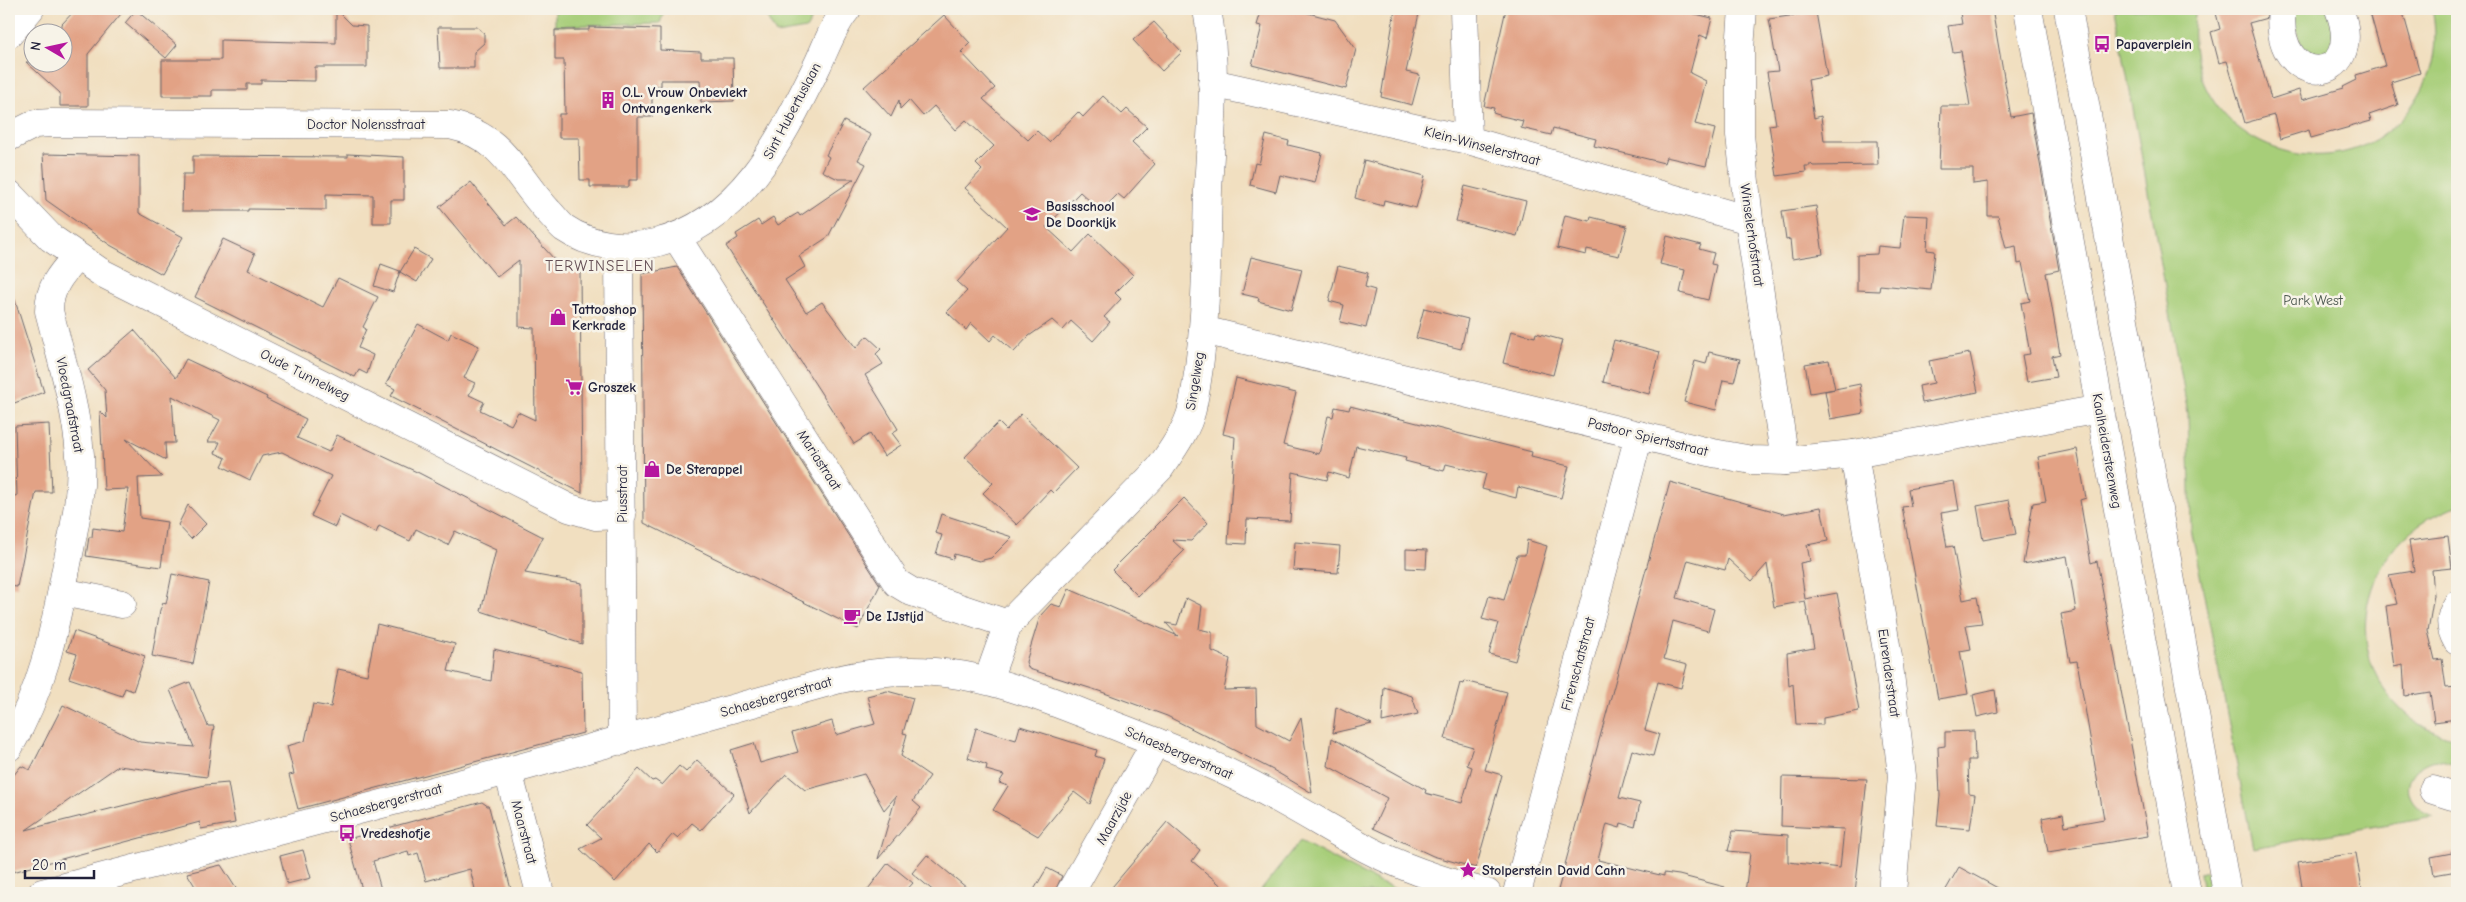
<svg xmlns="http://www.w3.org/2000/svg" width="2466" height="902" viewBox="0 0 2466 902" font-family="'Comic Neue',sans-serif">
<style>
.green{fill:#a7ce79;stroke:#64785a}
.building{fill:#e2a285}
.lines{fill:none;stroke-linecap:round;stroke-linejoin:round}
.minor-casing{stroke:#6a646a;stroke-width:29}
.minor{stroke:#fff;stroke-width:28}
.labels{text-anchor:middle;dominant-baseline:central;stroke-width:5;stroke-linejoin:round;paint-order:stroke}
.poi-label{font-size:14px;font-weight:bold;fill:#22223b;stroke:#f7f3e8;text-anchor:start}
.street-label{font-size:14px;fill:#22223b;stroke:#f7f3e8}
.park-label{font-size:14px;fill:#4a564e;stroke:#f7f3e8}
.neighbourhood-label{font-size:15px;letter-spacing:1px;fill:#654f55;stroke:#f7f3e8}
</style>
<rect width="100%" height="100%" fill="#f7f3e8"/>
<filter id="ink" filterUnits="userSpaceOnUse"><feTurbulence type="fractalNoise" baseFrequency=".02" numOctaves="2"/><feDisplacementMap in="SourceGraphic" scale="10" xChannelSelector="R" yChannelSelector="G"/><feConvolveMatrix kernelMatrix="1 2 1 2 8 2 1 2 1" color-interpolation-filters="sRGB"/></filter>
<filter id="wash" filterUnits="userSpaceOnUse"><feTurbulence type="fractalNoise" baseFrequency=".0096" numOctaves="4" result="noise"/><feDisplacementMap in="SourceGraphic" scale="20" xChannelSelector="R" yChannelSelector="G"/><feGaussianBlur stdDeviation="1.12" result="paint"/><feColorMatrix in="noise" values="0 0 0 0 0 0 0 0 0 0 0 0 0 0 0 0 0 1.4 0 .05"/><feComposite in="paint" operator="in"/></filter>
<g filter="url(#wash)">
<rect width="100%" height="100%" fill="#f1dfc0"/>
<!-- green -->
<g class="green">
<path d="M555 9H665L660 23 555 26Z"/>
<path d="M762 9H818L806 29 776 34Z"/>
<path d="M2115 9H2196C2171 146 2352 213 2420 93 2435 68 2438 37 2432 9H2457V506C2366 534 2331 650 2407 715 2422 728 2439 734 2457 740V767C2423 741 2381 797 2433 816L2253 848 2191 528 2188 413Z"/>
<path d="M2288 9H2330L2338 47 2308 62Z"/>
<path d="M1300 841 1378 882 1406 893H1259Z"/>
<path d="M2210 871 2214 893H2203L2200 873Z"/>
</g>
<g id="blocks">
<!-- building -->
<g class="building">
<path d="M76 9H125L88 54V106H60V93L26 62H62V24Z"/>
<path d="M336 9 352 25 367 26V67H315V81L261 80V84H247V90H212V96H162V60H221V40L336 43Z"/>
<path d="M1262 9H1293L1335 20 1356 49 1346 89 1252 65 1262 26 1257 25Z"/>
<path d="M1395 9H1420L1406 72 1420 75 1412 105 1381 97Z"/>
<path d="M1506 9H1692L1691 13 1712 18 1707 38 1700 35 1690 73 1706 81 1695 124 1715 129 1706 166 1666 157 1664 163 1594 146 1596 139 1553 128 1551 135 1521 128 1523 121 1502 116 1493 113 1494 108 1484 106Z"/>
<path d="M1992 9 2011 117 2031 113 2059 270 2046 273 2060 354 2052 356 2056 377 2027 382 2022 355 2030 354 2021 303 2030 301 2022 263 2018 264 2016 246 2006 248 1998 216H1988V182L1973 184V169H1939L1941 106H1970L1961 51 1953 52 1948 26 1962 24 1960 13Z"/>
<path d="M2215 9H2266L2267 18 2249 23 2271 99 2299 90 2302 100 2344 88 2343 87 2357 80 2356 75 2385 66 2369 9H2402L2420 73 2391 82 2398 105 2369 115 2371 121 2311 138 2309 130 2280 139 2274 115 2245 123 2227 61 2219 63 2211 32 2220 29Z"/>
<path d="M136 10 177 45 166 58 125 23Z"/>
<path d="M1816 12 1827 76 1808 80 1814 118 1821 116 1824 141H1877L1878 165 1813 166 1810 163V166H1805L1806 172 1777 176 1769 125 1776 124 1767 72 1778 71 1769 19Z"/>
<path d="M944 15 970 43 961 52 995 88 983 99 1028 140 1037 131 1049 142 1078 112 1083 117 1103 96 1122 114 1127 109 1147 127 1132 142 1155 164 1124 199 1118 194 1101 211 1080 192 1046 227 1073 252 1090 234 1133 275 1115 293 1121 299 1104 317 1110 322 1093 341 1071 321 1063 330 1052 320 1029 336 1014 352 995 335 990 341 971 323 966 330 947 312 967 291 957 282 1007 227 965 188 982 170 976 164 994 146 966 120 955 130 934 106 923 116 909 100 900 109 899 100 891 117 864 87Z"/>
<path d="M1154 22 1182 52 1162 71 1133 40Z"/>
<path d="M438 27H477L484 33V43L474 52V68H440Z"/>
<path d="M589 27 660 29V50L701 52V58H733L734 101 701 102 700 80H661V86H652V117H638V180H629V187H590V180H580L579 138H559V114H565L564 60H555V30H589Z"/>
<path d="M844 121 871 135 858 160 866 164 828 237 799 256 805 267 785 280 806 312 822 302 856 348 867 336 881 349 876 354 883 364 865 375 898 429 892 433 901 445 884 456 870 434 854 444 726 246 738 238 736 234 758 220 761 225 773 217 778 225 798 213 800 216 854 179H838L822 171 829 157 826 155Z"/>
<path d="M1266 135 1289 141 1288 145 1322 153 1315 183 1280 175 1276 192 1250 185 1255 163 1259 164Z"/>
<path d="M43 154 139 156V213L183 237 162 274 110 245 46 200Z"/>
<path d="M348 154 404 157V200H391V223H373V195L326 194V210L248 209V211H182L183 174H193V156L348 157Z"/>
<path d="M1364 160 1425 176 1416 208 1384 200 1383 206 1355 198Z"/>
<path d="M471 182 506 225 516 217 564 270H580L582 493 391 396 395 389 386 384 418 324 448 340 451 333 479 346 464 378 475 383 469 395 484 402 480 410 511 425 518 412 535 420 534 328 519 327V260L497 277 439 207Z"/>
<path d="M1465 186 1526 201 1517 236 1456 221Z"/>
<path d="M1816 206 1823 254 1792 259 1790 239 1786 240 1782 211Z"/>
<path d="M1565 215 1590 221 1591 217 1627 226 1619 256 1587 249 1586 255 1557 248Z"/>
<path d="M1904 215 1929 216 1927 250 1935 251 1931 290 1880 285 1879 291 1857 290V255L1877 254 1878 246 1900 248Z"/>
<path d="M1667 236 1701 245 1699 249 1714 253 1711 264 1716 265 1708 300 1680 293 1685 270 1660 264Z"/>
<path d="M223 239 255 254 248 270 323 307 338 278 378 297 363 327 366 329 358 348 373 355 367 374 359 370 355 377 195 297Z"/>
<path d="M414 249 431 259 417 282 400 272Z"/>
<path d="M1251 257 1302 269 1291 310 1258 301 1259 298 1242 294Z"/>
<path d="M381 264 400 271 393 292 374 286Z"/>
<path d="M1338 266 1368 273 1365 287 1375 290 1366 328 1340 322 1344 305 1329 301Z"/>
<path d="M677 267 880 585 858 629 644 523 642 274Z"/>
<path d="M12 291 44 392 9 405V292Z"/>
<path d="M1424 308 1468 319 1461 349 1416 338Z"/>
<path d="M134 330 176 378 186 359 267 397 266 399 306 419 297 438 329 452 337 435 419 473 543 537 525 573 582 583V644L481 611 496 550 455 531 448 545 416 529 410 541 379 526 376 533 340 515 335 527 311 516 331 476 282 452 262 456 250 480 222 466 226 458 215 453 220 442H208L220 420 172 396 175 443H165L166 460 126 439 162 477 138 478 140 518 167 522 161 567 86 556 89 537H92L93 528 122 532 128 489 104 490 100 411 107 418 105 390 88 370Z"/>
<path d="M1511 331 1535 337 1536 333 1562 340 1553 375 1503 363Z"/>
<path d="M1614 340 1660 352 1649 394 1603 382Z"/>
<path d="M1709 352 1740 359 1734 382 1723 380 1716 410 1684 402 1695 361 1706 364Z"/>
<path d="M1970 353 1978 392 1922 403 1919 386 1934 383 1929 361Z"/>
<path d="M1829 360 1835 389 1810 393 1805 364Z"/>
<path d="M1236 378 1296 393 1283 445 1319 454 1328 416 1333 417 1335 407 1349 410 1350 406 1532 452 1531 457 1569 466 1561 498 1518 487 1516 498 1482 489 1486 474 1446 464 1444 471 1405 461 1406 458 1356 446 1349 478 1329 472 1327 480 1293 472 1290 521 1247 519 1246 544 1228 543 1235 437 1223 434Z"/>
<path d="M1860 384 1864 413 1830 419 1825 391Z"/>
<path d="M1021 414 1077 468 1053 493 1050 490 1017 525 983 493 993 483 965 457 996 425 999 423 1006 430Z"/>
<path d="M49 424 52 492H36L17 587 9 586V495L17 496 15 426Z"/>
<path d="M2077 449 2086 498 2080 500 2091 563 2097 561 2148 836 2048 852 2042 818 2063 814 2065 826 2104 819 2077 661 2070 662 2061 614 2076 611 2067 556 2023 564 2033 503 2046 501 2038 457Z"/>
<path d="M1954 481 1959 510 1941 513 1947 547 1953 546 1963 600 1977 597 1982 623 1966 625 1971 649 1960 651 1968 694 1938 699 1902 507 1911 506 1908 489Z"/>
<path d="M1670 482 1784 514 1821 507 1828 541 1807 545 1810 561 1800 563 1805 599 1837 593 1859 711 1823 718V725L1796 724 1793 684 1789 686 1787 653 1814 648 1805 601 1774 607 1767 564 1752 581 1728 559 1725 570 1688 560 1677 598 1714 609 1708 631 1673 621 1664 659 1687 665 1681 688 1658 682 1645 730 1659 734 1653 756 1632 750 1619 798 1640 803 1635 827 1621 823 1620 828 1607 824 1598 860 1664 876V873L1679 875 1725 887 1724 893H1570L1558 890Z"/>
<path d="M1184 498 1208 523 1191 541 1172 540 1184 551 1138 596 1112 570Z"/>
<path d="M2009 500 2016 534 1983 540 1977 506Z"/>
<path d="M188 505 206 524 191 539 178 525Z"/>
<path d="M941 514 1012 537 991 558 979 561 954 554 953 559 936 554 942 535 935 533Z"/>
<path d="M2448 536 2452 568 2432 570 2434 595 2428 631 2435 660 2442 659 2446 688 2457 687V719L2434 722 2430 692 2405 696 2403 665 2394 667 2386 606 2397 604 2389 575 2414 571 2409 541Z"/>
<path d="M1527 540 1547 546 1515 661 1489 654 1498 623 1482 619 1489 596 1504 600 1517 555H1525Z"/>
<path d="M1295 542 1340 546 1338 573 1293 570Z"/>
<path d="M1406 549 1427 550 1426 569 1406 568Z"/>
<path d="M172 574 209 582 193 664 152 656 160 610 163 603 166 604Z"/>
<path d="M1069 589 1178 636 1166 623 1177 625 1186 598 1202 606 1199 629 1212 632V651L1230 659 1224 690 1256 689 1257 724 1289 741 1301 718 1312 793 1273 770 1167 716 1099 691 1029 669 1026 662 1040 616 1051 604 1061 607Z"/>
<path d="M377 624 455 644 448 671 491 681 494 649 582 671 583 733 298 809 289 775 294 774 287 746 305 741 313 704 331 707 338 669 367 675Z"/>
<path d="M74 631 145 656 133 691 125 688 122 696 69 678 77 654 67 651Z"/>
<path d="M1464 681 1507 692 1485 770 1502 775 1476 868 1433 856 1373 828 1387 798 1328 766 1332 738 1426 790 1425 793 1462 803 1472 767 1467 765 1473 747 1445 739 1460 683 1463 684Z"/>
<path d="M190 682 208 726H214L207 777 118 766 26 830 205 785 228 783 235 823 201 829 200 822 9 873V781L21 766 30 770 63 705 140 742 194 747 170 690Z"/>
<path d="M1384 687 1412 696 1418 714 1382 722Z"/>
<path d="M1995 690 1998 712 1977 717 1973 695Z"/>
<path d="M887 691 913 698 903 733 907 734 901 756 930 776 913 801 921 808 878 859 896 796 884 810 864 774 805 790 786 774 750 813 731 750 754 743 760 763 798 752 792 733 832 721 836 735 875 724 867 696Z"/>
<path d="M1336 707 1348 713 1372 724 1333 733Z"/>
<path d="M1020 726 1097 750 1095 756 1104 759 1090 804 1074 792 1038 836 993 810 1008 786 999 783 1004 775 986 770 987 765 968 758 976 728 1016 740Z"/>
<path d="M1974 731 1975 760H1968L1969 794 1975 795 1970 829 1937 826 1940 796 1938 747 1945 746V732Z"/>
<path d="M697 760 734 794 701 830 692 823 678 838 673 834 657 852 649 844 615 882 580 849 601 838 587 825 639 769 652 781 655 780 662 785 679 766 686 772Z"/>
<path d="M1782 777 1867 779 1855 893H1745L1750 853 1728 851 1733 831 1788 835V862L1840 868 1844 829 1781 826Z"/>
<path d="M482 802 489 807 512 893H476L470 869 426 881 418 853 409 856 408 851 373 861 382 893H363L348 839Z"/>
<path d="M1167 822 1200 850 1192 861 1230 893H1107Z"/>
<path d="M303 850 311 878 287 884 280 856Z"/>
<path d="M2457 852V871L2434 875 2431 857Z"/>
<path d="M2356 853 2362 889 2334 893H2303L2298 862Z"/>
<path d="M927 855 973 893H936L912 873Z"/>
<path d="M888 863 913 883 904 893H865Z"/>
<path d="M221 865 239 893H199L187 873Z"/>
<path d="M1959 867 2007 893H1944Z"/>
<path d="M1047 868 1062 876 1054 893H1032Z"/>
</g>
</g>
</g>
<g filter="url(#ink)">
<use href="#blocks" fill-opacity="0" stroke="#6a646a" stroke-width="1"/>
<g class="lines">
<!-- minor casing -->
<g class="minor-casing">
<g id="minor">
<path d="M1464 9 1468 140"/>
<path d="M1743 9 1740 49V135L1749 220 1785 461"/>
<path d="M2028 9 2187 893"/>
<path d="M2068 9 2227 893"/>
<path d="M2282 9C2272 92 2369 88 2339 9"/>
<path d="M9 34 30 9"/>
<path d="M1212 83 1468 140 1749 220"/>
<path d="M9 137 35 124 51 123 450 125C504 136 515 176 549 212 554 217 559 224 564 228 590 246 625 250 655 243 742 222 781 139 817 66 826 47 834 24 847 9"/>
<path d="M9 194 51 238 102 273 569 508 596 516 622 515"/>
<path d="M677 238 897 583 912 592 1008 624"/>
<path d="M619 247 622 741"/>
<path d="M1203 330 1713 453 1752 460 1785 461 1854 454 2100 409"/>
<path d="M1854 454 1888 657 1902 776 1892 893"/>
<path d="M62 592 122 604"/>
<path d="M2457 605C2449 617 2450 629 2457 641"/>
<path d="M988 680 1008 624 1160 468C1172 450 1187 430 1192 409 1207 337 1206 263 1208 190 1211 130 1218 68 1207 9"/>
<path d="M9 747C44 687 54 631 67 564 74 528 83 492 80 455 76 406 61 358 49 311 49 287 61 274 76 257"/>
<path d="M508 771 540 893"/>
<path d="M2433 790 2452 796 2457 795"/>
<path d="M42 893 508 771 836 680C931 657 998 680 1085 714 1135 734 1186 752 1235 776 1281 798 1323 825 1367 849 1405 869 1446 882 1487 893"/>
<path d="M1070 893 1156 742"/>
<path d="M1517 893 1639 435"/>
</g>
</g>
<!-- minor -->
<use href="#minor" class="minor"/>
</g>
</g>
<!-- icons -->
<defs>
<g id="bus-bare" transform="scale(1.35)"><path d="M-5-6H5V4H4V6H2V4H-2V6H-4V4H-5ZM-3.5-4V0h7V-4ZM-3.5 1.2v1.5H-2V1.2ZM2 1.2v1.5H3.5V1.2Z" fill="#b5179e" stroke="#f7f3e8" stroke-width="2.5" paint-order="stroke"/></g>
<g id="building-bare" transform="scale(1.35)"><path d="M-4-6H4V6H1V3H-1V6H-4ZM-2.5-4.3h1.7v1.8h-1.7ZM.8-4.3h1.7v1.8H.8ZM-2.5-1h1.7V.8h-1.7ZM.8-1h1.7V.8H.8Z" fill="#b5179e" stroke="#f7f3e8" stroke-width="2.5" paint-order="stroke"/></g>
<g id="school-bare" transform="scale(1.35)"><path d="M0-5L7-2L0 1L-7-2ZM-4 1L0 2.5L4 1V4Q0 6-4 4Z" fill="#b5179e" stroke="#f7f3e8" stroke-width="2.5" paint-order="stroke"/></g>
<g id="shop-bare" transform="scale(1.35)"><path d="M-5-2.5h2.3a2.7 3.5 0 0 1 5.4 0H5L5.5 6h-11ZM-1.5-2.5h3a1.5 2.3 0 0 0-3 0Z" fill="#b5179e" stroke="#f7f3e8" stroke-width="2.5" paint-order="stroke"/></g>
<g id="supermarket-bare" transform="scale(1.35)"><path d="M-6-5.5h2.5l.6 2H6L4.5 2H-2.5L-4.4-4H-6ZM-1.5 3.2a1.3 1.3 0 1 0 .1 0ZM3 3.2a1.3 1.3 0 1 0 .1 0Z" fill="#b5179e" stroke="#f7f3e8" stroke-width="2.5" paint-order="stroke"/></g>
<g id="cafe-bare" transform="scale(1.35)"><path d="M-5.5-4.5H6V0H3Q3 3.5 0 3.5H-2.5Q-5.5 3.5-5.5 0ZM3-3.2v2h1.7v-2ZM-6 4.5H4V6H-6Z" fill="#b5179e" stroke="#f7f3e8" stroke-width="2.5" paint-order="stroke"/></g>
<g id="sight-bare" transform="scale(1.35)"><path d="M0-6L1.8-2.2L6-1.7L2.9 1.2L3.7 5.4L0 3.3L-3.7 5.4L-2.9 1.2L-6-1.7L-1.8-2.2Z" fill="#b5179e" stroke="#f7f3e8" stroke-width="2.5" paint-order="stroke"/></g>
</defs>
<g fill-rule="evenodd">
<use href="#bus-bare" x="2102" y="44"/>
<use href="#building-bare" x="608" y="100"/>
<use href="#school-bare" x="1032" y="214"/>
<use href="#shop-bare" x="558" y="317"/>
<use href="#supermarket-bare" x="574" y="387"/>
<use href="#shop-bare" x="652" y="469"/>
<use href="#cafe-bare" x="852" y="616"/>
<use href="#bus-bare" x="347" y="833"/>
<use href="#sight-bare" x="1468" y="870"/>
</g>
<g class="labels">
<!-- poi labels -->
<g class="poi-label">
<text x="2116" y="44">Papaverplein</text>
<text x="622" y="92">O.L. Vrouw Onbevlekt<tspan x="622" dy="16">Ontvangenkerk</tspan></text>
<text x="1046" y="206">Basisschool<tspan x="1046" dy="16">De Doorkijk</tspan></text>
<text x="572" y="309">Tattooshop<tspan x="572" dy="16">Kerkrade</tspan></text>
<text x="588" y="387">Groszek</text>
<text x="666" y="469">De Sterappel</text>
<text x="866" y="616">De IJstijd</text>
<text x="361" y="833">Vredeshofje</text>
<text x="1482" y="870">Stolperstein David Cahn</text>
</g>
<!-- street labels -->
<g class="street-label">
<text transform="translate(792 111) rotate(-62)">Sint Hubertuslaan</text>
<text x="366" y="124">Doctor Nolensstraat</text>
<text transform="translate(1482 146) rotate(15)">Klein-Winselerstraat</text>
<text transform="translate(1752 235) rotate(82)">Winselerhofstraat</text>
<text transform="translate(305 375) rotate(27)">Oude Tunnelweg</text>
<text transform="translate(1195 381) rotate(-81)">Singelweg</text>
<text transform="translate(70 405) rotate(79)">Vloedgraafstraat</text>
<text transform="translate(1648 437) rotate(14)">Pastoor Spiertsstraat</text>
<text transform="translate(2107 451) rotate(80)">Kaalheidersteenweg</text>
<text transform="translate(819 460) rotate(57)">Mariastraat</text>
<text transform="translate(622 494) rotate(-90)">Piusstraat</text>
<text transform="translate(1578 664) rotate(-75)">Firenschatstraat</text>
<text transform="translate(1889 673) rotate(82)">Eurenderstraat</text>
<text transform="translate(776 697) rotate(-16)">Schaesbergerstraat</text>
<text transform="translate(1179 753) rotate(23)">Schaesbergerstraat</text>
<text transform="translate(386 803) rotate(-15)">Schaesbergerstraat</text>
<text transform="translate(1114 818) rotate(-61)">Maarzijde</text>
<text transform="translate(524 832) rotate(75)">Maarstraat</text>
</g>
<!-- park labels -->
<g class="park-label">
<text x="2313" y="300">Park West</text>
</g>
<!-- neighbourhood labels -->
<g class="neighbourhood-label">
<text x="600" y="266">TERWINSELEN</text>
</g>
</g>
<!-- margin -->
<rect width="2466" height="902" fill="none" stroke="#f7f3e8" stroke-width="30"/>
<!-- north arrow -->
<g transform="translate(48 48) rotate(279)"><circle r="24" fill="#f7f3e8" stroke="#a29fa3"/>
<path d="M0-4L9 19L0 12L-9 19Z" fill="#b5179e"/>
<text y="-8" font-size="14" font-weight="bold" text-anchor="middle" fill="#22223b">N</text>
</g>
<!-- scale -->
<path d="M25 870v8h69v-8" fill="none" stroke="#22223b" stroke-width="2.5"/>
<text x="32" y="870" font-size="15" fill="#22223b" stroke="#f7f3e8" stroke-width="4" paint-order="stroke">20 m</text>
</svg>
